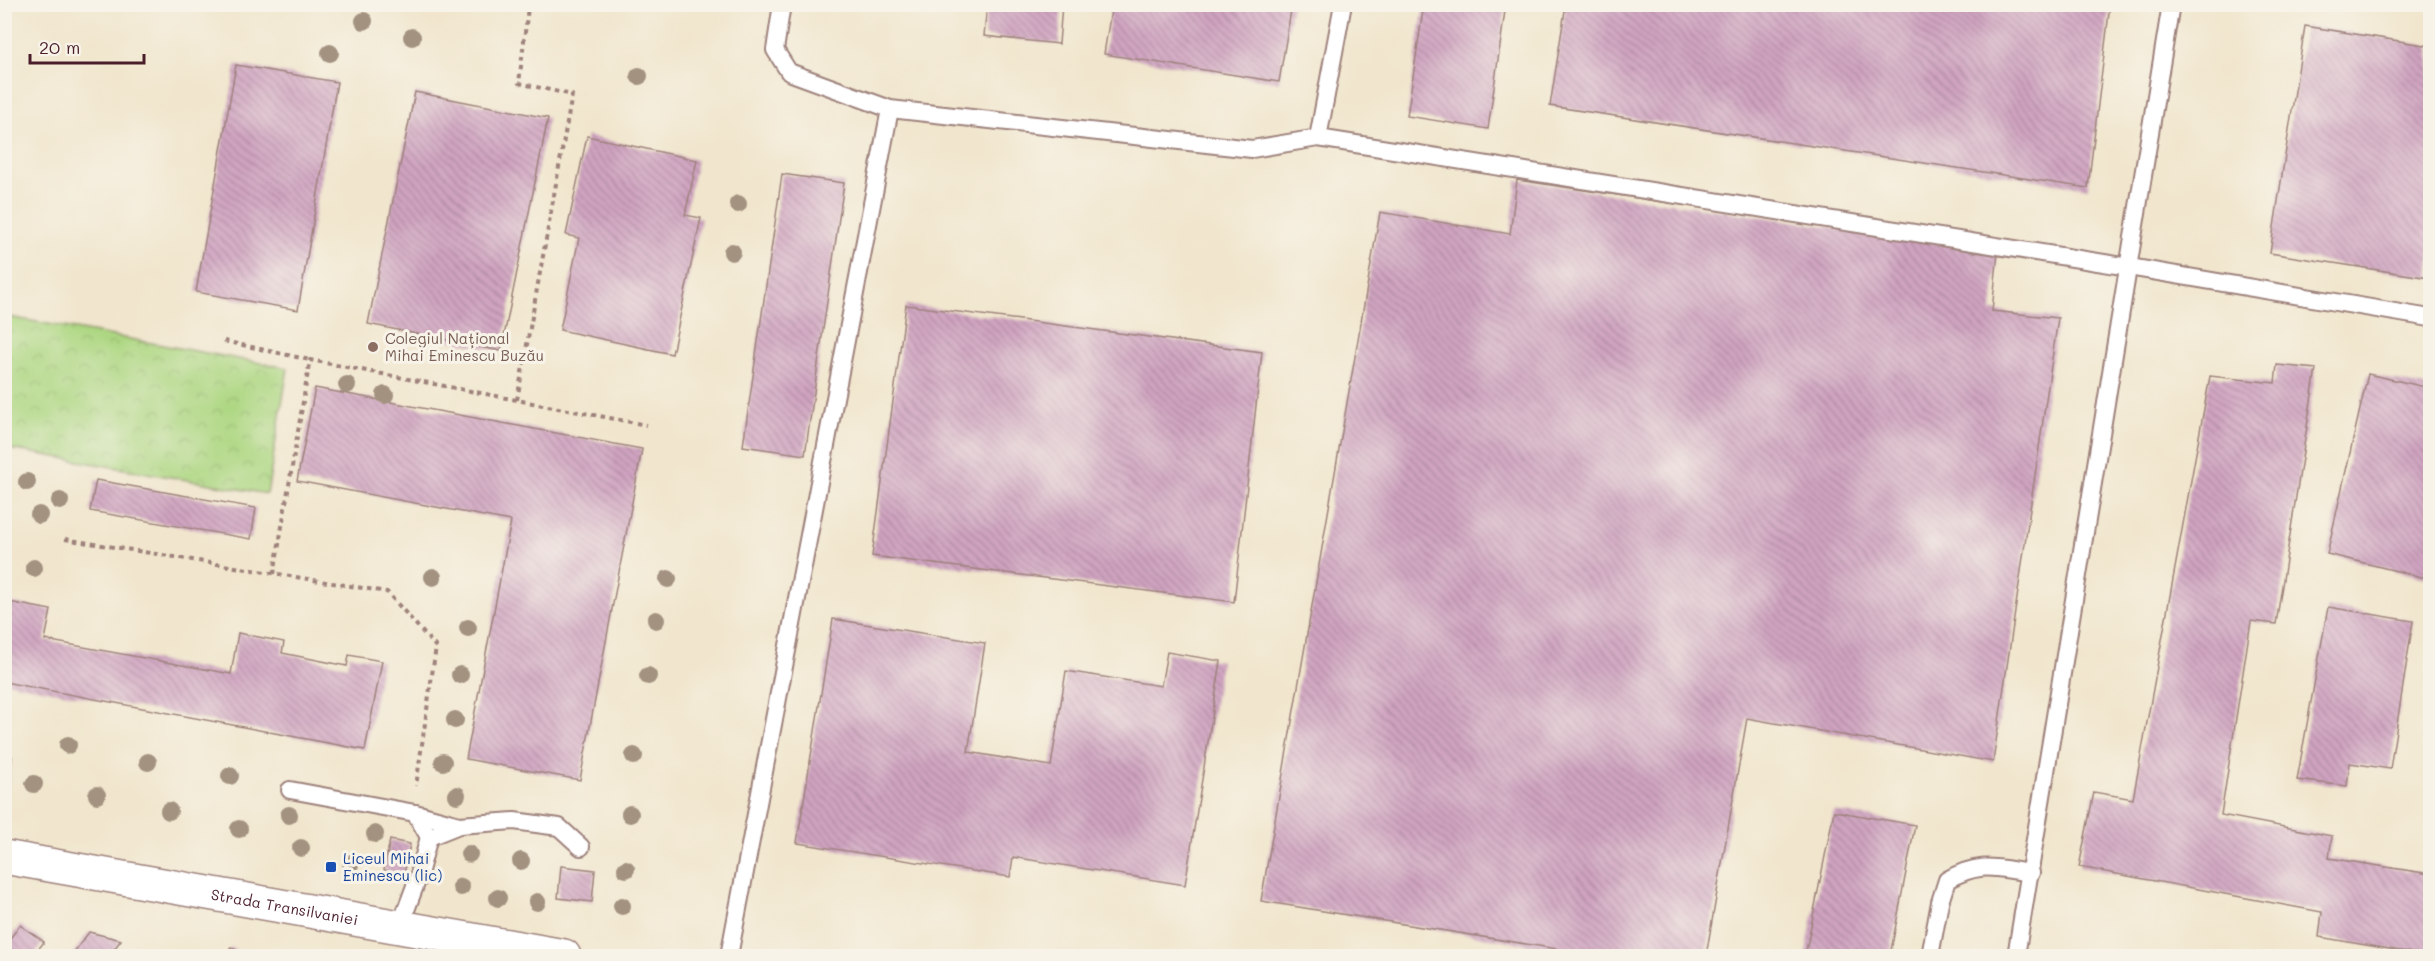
<svg xmlns="http://www.w3.org/2000/svg" width="2435" height="961" viewBox="0 0 2435 961" font-family="Mali,sans-serif">
<style>
.park{fill:url(#park-crowns);stroke:#7c7b56;stroke-width:1.5}
.building{fill:url(#building-back-hatch)}
.lines{fill:none;stroke-linecap:round;stroke-linejoin:round}
.lane-casing{stroke:#9e827c;stroke-width:20}
.primary-casing{stroke:#9e827c;stroke-width:36}
.path{stroke:#9e827c;stroke-width:4;stroke-dasharray:4.5 4.5;stroke-linecap:butt}
.lane{stroke:#fff;stroke-width:16}
.primary{stroke:#fff;stroke-width:33}
.tree{fill:#a39280}
.education-dot{fill:#8d6e63;stroke:#f7f3e8;stroke-width:2}
.transit-dot{fill:#1a4fb4;stroke:#f7f3e8;stroke-width:2}
.labels{text-anchor:middle;dominant-baseline:central;stroke-width:6;stroke-linejoin:round;paint-order:stroke}
.education-label{font-size:15px;fill:#785e54;stroke:#f7f3e8;text-anchor:start}
.transit-label{font-size:15px;fill:#164399;stroke:#f7f3e8;text-anchor:start}
.street-label{font-size:15px;fill:#4a1f2b;stroke:#f7f3e8}
</style>
<defs>
<pattern id="park-crowns" width="20" height="18" patternUnits="userSpaceOnUse" patternTransform="scale(1.5)"><rect width="20" height="18" fill="#add782"/><path d="M2 6a3 3 0 1 1 6 0M12 15a3 3 0 1 1 6 0" fill="none" stroke="#96b870"/></pattern>
<pattern id="building-back-hatch" width="6" height="6" patternUnits="userSpaceOnUse" patternTransform="scale(1.5)"><rect width="6" height="6" fill="#d0a4c1"/><path d="M-1 5l2 2M0 0l6 6M5-1l2 2" fill="none" stroke="#ab859d"/></pattern>
</defs>
<rect width="100%" height="100%" fill="#f7f3e8"/>
<filter id="ink" filterUnits="userSpaceOnUse"><feTurbulence type="fractalNoise" baseFrequency=".0167" numOctaves="2"/><feDisplacementMap in="SourceGraphic" scale="12" xChannelSelector="R" yChannelSelector="G"/><feConvolveMatrix kernelMatrix="1 2 1 2 8 2 1 2 1" color-interpolation-filters="sRGB"/></filter>
<filter id="wash" filterUnits="userSpaceOnUse"><feTurbulence type="fractalNoise" baseFrequency=".008" numOctaves="4" result="noise"/><feDisplacementMap in="SourceGraphic" scale="24" xChannelSelector="R" yChannelSelector="G"/><feGaussianBlur stdDeviation="1.35" result="paint"/><feColorMatrix in="noise" values="0 0 0 0 0 0 0 0 0 0 0 0 0 0 0 0 0 1.4 0 .05"/><feComposite in="paint" operator="in"/></filter>
<g filter="url(#wash)">
<rect width="100%" height="100%" fill="#f1e6cd"/>
<!-- park -->
<path class="park" d="M4 316 288 368 267 494 5 448Z"/>
<g id="blocks">
<!-- building -->
<g class="building">
<path d="M987 4H1062L1059 44 984 36Z"/>
<path d="M1112 4H1292L1279 82 1104 54Z"/>
<path d="M1424 4H1506L1488 129 1407 116Z"/>
<path d="M1566 4H2110L2088 188 1550 106Z"/>
<path d="M2305 26 2430 46V278L2270 253Z"/>
<path d="M236 65 337 82 298 310 196 292Z"/>
<path d="M415 92 548 118 501 351 368 324Z"/>
<path d="M587 136 697 160 685 215 701 218 672 354 560 330 579 238 566 235Z"/>
<path d="M782 174 844 183 805 455 743 446Z"/>
<path d="M1517 180 1998 252 1992 311 2058 318 1993 762 1747 718 1706 956H1600L1261 901 1380 212 1510 234Z"/>
<path d="M906 305 1262 352 1234 602 872 556Z"/>
<path d="M2277 365 2316 369 2276 624 2251 621 2221 815 2332 836 2329 858 2430 874V956L2319 937 2322 912 2079 867 2094 792 2133 799 2210 376 2275 383Z"/>
<path d="M2368 374 2430 388V579L2327 554Z"/>
<path d="M315 388 642 449 580 780 466 759 511 521 297 481Z"/>
<path d="M96 480 256 508 251 539 90 511Z"/>
<path d="M9 602 51 610 45 640 231 674 238 633 284 642 282 653 347 666 349 655 382 661 365 750 4 682V628Z"/>
<path d="M2328 607 2413 621 2390 769 2350 763 2347 786 2297 780Z"/>
<path d="M833 619 985 643 968 752 1051 766 1066 671 1161 686 1167 652 1221 661 1185 885 1013 857 1010 877 797 843Z"/>
<path d="M4 757H12L8 789H4Z"/>
<path d="M1834 811 1915 825 1890 956H1805Z"/>
<path d="M390 840 410 844 404 874 384 870Z"/>
<path d="M561 866 595 870 592 902 558 898Z"/>
<path d="M20 925 44 942 33 956H20L5 945Z"/>
<path d="M89 932 121 940 109 956H71Z"/>
<path d="M231 947 245 956H225Z"/>
</g>
</g>
</g>
<g filter="url(#ink)">
<use href="#blocks" fill-opacity="0" stroke="#9e827c" stroke-width="1.5"/>
<g class="lines">
<!-- lane casing -->
<g class="lane-casing">
<g id="lane">
<path d="M782 4 775 50 789 72 890 109 1252 149 1318 138 2129 267 2430 318"/>
<path d="M1318 138 1343 4"/>
<path d="M290 790 415 813 429 837"/>
<path d="M415 813 459 825"/>
<path d="M400 926 418 878 429 837 459 825 514 821 559 827 581 847"/>
<path d="M729 956 890 109"/>
<path d="M1930 956 1940 902 1947 880C1980 861 1995 868 2031 873"/>
<path d="M2016 956 2171 4"/>
</g>
</g>
<!-- primary casing -->
<g class="primary-casing">
<g id="primary">
<path id="s1" d="M4 857 564 956"/>
</g>
</g>
<!-- path -->
<g class="path">
<path d="M224 341 310 360"/>
<path d="M517 400 572 95 519 83 528 7"/>
<path d="M65 539 387 592 436 647 416 786"/>
<path d="M274 574 310 360 646 425"/>
</g>
<!-- lane -->
<use href="#lane" class="lane"/>
<!-- primary -->
<use href="#primary" class="primary"/>
</g>
<!-- trees -->
<g class="tree">
<circle cx="364" cy="21" r="9"/>
<circle cx="412" cy="37" r="9"/>
<circle cx="330" cy="53" r="9"/>
<circle cx="639" cy="76" r="9"/>
<circle cx="738" cy="204" r="9"/>
<circle cx="732" cy="252" r="9"/>
<circle cx="347" cy="385" r="9"/>
<circle cx="385" cy="395" r="9"/>
<circle cx="27" cy="482" r="9"/>
<circle cx="60" cy="501" r="9"/>
<circle cx="39" cy="515" r="9"/>
<circle cx="34" cy="568" r="9"/>
<circle cx="433" cy="577" r="9"/>
<circle cx="668" cy="579" r="9"/>
<circle cx="656" cy="620" r="9"/>
<circle cx="468" cy="628" r="9"/>
<circle cx="460" cy="675" r="9"/>
<circle cx="648" cy="676" r="9"/>
<circle cx="455" cy="720" r="9"/>
<circle cx="68" cy="745" r="9"/>
<circle cx="634" cy="756" r="9"/>
<circle cx="148" cy="762" r="9"/>
<circle cx="443" cy="762" r="9"/>
<circle cx="230" cy="776" r="9"/>
<circle cx="34" cy="784" r="9"/>
<circle cx="97" cy="795" r="9"/>
<circle cx="457" cy="795" r="9"/>
<circle cx="169" cy="811" r="9"/>
<circle cx="630" cy="814" r="9"/>
<circle cx="289" cy="815" r="9"/>
<circle cx="239" cy="829" r="9"/>
<circle cx="375" cy="834" r="9"/>
<circle cx="301" cy="848" r="9"/>
<circle cx="469" cy="854" r="9"/>
<circle cx="521" cy="861" r="9"/>
<circle cx="351" cy="863" r="9"/>
<circle cx="626" cy="869" r="9"/>
<circle cx="461" cy="887" r="9"/>
<circle cx="498" cy="898" r="9"/>
<circle cx="537" cy="902" r="9"/>
<circle cx="622" cy="906" r="9"/>
</g>
</g>
<!-- markers -->
<circle class="education-dot" cx="373" cy="347" r="6"/>
<rect class="transit-dot" x="325" y="861" width="12" height="12" rx="3"/>
<g class="labels">
<!-- education labels -->
<g class="education-label">
<text x="385" y="338">Colegiul Național<tspan x="385" dy="17">Mihai Eminescu Buzău</tspan></text>
</g>
<!-- transit labels -->
<g class="transit-label">
<text x="343" y="858">Liceul Mihai<tspan x="343" dy="17">Eminescu (lic)</tspan></text>
</g>
<!-- street labels -->
<g class="street-label">
<text stroke="none"><textPath href="#s1" startOffset="285">Strada Transilvaniei</textPath></text>
</g>
</g>
<!-- margin -->
<rect width="2435" height="961" fill="none" stroke="#f7f3e8" stroke-width="24"/>
<!-- scale -->
<path d="M30 54v9h114v-9" fill="none" stroke="#4a1f2b" stroke-width="3"/>
<text x="39" y="54" font-size="18" fill="#4a1f2b" stroke="#f7f3e8" stroke-width="4.5" paint-order="stroke">20 m</text>
</svg>
